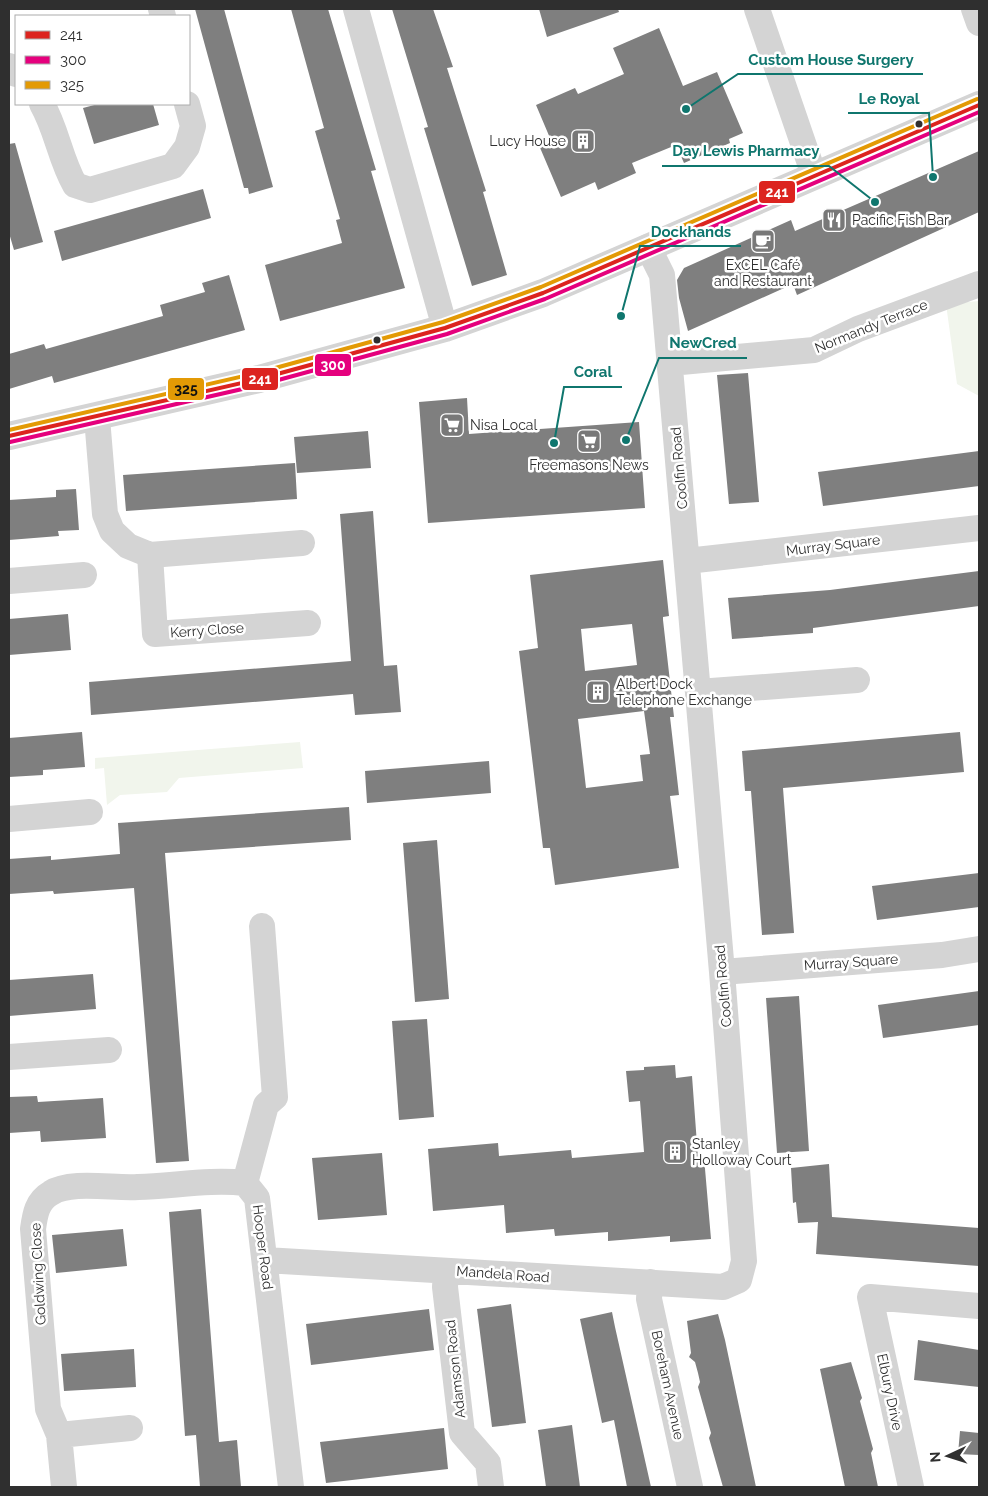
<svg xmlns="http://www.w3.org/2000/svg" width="988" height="1496" font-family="Raleway,sans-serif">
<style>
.green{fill:#f1f5ec}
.building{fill:#7f7f7f;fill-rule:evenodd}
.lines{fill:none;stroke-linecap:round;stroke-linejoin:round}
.minor{stroke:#d4d4d4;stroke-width:26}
.tertiary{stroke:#d4d4d4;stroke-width:28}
.bus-1-casing{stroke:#fff;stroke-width:8}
.bus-2-casing{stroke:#fff;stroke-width:8}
.bus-3-casing{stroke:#fff;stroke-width:8}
.bus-1{stroke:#dc241f;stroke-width:4}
.bus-2{stroke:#e5007d;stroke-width:4}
.bus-3{stroke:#e39a05;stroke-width:4}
.bus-dot{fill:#2f2f2f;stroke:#fff;stroke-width:2}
.labels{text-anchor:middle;stroke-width:5;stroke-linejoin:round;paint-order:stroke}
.poi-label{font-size:14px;fill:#2f2f2f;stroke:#fff;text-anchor:start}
.street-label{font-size:14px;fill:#2f2f2f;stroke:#fff}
.leader{fill:none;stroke:#0f766e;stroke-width:2}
.callout-dot{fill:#0f766e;stroke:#fff;stroke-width:2}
.callout-label{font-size:15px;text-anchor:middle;font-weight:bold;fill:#0f766e;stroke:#fff;stroke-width:5;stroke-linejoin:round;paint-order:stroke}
.line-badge{stroke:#fff;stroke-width:2}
.badge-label{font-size:14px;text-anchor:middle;font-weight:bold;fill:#fff}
.pale-badge-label{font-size:14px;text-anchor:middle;font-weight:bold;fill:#111}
</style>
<rect width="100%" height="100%" fill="#fff"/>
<!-- green -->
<path class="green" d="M979 301V396L957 384 946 304Z
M300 742 303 768 179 778 167 792 120 795 107 805 104 768 95 769V758Z"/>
<!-- building -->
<path class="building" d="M195 9H224L273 187 249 194 248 188H244Z
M291 9H328L376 170 371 171 405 288 280 321 265 265 342 243 336 220 340 219 315 131 324 128Z
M392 9H433L453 67 447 68 486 191 483 192 507 275 472 286 424 128 428 127Z
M539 9H618L619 12 547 37Z
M659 28 683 86 717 72 743 133 729 139 730 143 684 163 676 145 632 163 636 173 598 190 595 182 561 197 538 143 550 138 536 105 575 88 578 94 624 74 613 48Z
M98 104H153L159 125 94 144 83 108Z
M15 143 43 242 14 250 9 233V144Z
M979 151V212L797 295 793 284 688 331 679 298 677 280 684 268 791 220 795 231Z
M203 189 211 218 62 261 54 231Z
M229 275 245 330 54 383 52 376 9 389V354L44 344 46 349 163 316 160 305 205 292 202 283Z
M748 373 759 502 729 504 717 375Z
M467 398 469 434 639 422 645 508 428 523 419 402Z
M368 431 371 468 297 473 294 437Z
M979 451V486L823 506 818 472Z
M295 463 297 499 126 511 123 475Z
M76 489 79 530 58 531 59 536 9 540V500L56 497V490Z
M373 511 384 666 397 665 401 712 355 715 353 694 91 715 89 682 351 661 340 514Z
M663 560 669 616 663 617V620L674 717H670L679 795 670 796 679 868 555 885 550 848H543L519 651 538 648 530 575ZM632 624 637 665 585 671 581 629ZM644 711 650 754 640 755 643 781 586 788 578 719Z
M979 571V606L813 628V633L732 639 728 598 830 590Z
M68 614 71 650 9 655V619Z
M82 732 85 767 43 770V775L9 777V738Z
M960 732 964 772 783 788 794 933 762 935 751 791H745L742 751Z
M489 761 491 793 367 803 365 771Z
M349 807 351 840 165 853 189 1161 156 1163 134 888 54 894 53 891 9 894V859L51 856V860L120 854 118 823Z
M437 840 449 999 415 1002 403 843Z
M979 873V907L877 920 872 886Z
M93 974 96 1009 9 1016V980Z
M979 991V1025L883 1038 878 1005Z
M799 996 809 1151 777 1153 766 998Z
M427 1019 434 1117 399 1120 392 1021Z
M675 1065 676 1078 692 1076 698 1158 704 1157 711 1239 670 1242V1236L608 1241V1232L555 1236 554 1229 506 1233 504 1205 433 1211 428 1149 498 1143 499 1156 571 1150 572 1158 644 1152 640 1101 629 1102 626 1071 644 1070V1067Z
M37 1096 38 1102 103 1098 106 1138 41 1142 40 1131 9 1133V1097Z
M382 1153 387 1215 318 1220 312 1158Z
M829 1164 832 1217 979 1228V1266L816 1254 818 1222 798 1223 796 1202 793 1203 791 1168Z
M201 1209 219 1442 237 1440 241 1487H200L196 1435 185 1436 169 1212Z
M123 1229 127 1266 56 1273 52 1235Z
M511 1304 526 1423 492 1427 477 1309Z
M429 1309 434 1350 311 1365 306 1324Z
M612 1312 615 1327 651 1487H627L614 1420 602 1423 580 1319Z
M718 1314 725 1340 756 1487H723L709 1438 711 1433 698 1387 700 1382 698 1373 695 1362 689 1357 691 1353 687 1321Z
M918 1340 979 1350V1387L914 1380Z
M134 1349 136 1387 64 1391 61 1354Z
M851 1362 862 1398 860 1401 873 1449 871 1453 878 1487H845L820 1369Z
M572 1425 580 1487H546L538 1430Z
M444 1428 448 1469 326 1483 320 1442Z
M960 1431 979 1433V1455L958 1454Z"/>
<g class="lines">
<!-- minor -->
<path class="minor" d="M161 9 163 16
M356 9 445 328
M757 9 814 175
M974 9 979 23
M9 66 16 74
M42 104C57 130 60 159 75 185L90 190 173 166 187 147 193 126 187 104
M670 363 814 350 858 329 979 284
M97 418 105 514 112 531 128 546 150 555 302 543
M150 555 155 634 308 623
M687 561 979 528
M9 581 84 575
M698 692 857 680
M9 819 90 812
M262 926 275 1097 266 1105 245 1183 257 1198 291 1487
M722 972 942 955 979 949
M9 1057 109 1050
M265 1260 723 1287 739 1280 744 1261 722 972 662 275 648 247
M446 1271 445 1287 462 1433 488 1463 491 1487
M650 1282 649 1299 690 1487
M59 1435 130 1428
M64 1487 59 1435 48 1409 33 1229C35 1214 37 1201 51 1193 71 1180 115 1189 138 1187 174 1186 210 1179 245 1183
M911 1487 870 1297 979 1306"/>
<!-- tertiary -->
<path class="tertiary" d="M9 436 259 379 445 328 543 293 979 105"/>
<!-- bus-1 casing -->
<g class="bus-1-casing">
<path id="bus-1" d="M9 436 259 379 445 328 543 293 979 105"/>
</g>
<!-- bus-2 casing -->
<g class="bus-2-casing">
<path id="bus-2" d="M10 442 260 385 447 334 545 299 979 112"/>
</g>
<!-- bus-3 casing -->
<g class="bus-3-casing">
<path id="bus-3" d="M9 430 257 373 443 322 541 287 977 99"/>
</g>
<!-- bus-1 -->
<use href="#bus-1" class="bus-1"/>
<!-- bus-2 -->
<use href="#bus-2" class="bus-2"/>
<!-- bus-3 -->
<use href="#bus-3" class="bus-3"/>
</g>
<!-- icons -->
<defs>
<g id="building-square" transform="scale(1.25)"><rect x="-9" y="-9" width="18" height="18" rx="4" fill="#787878" stroke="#fff"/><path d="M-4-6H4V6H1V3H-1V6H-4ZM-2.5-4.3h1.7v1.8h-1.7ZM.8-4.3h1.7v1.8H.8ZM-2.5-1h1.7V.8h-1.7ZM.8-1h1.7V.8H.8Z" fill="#fff"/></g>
<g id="restaurant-square" transform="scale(1.25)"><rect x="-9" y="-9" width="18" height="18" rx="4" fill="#787878" stroke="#fff"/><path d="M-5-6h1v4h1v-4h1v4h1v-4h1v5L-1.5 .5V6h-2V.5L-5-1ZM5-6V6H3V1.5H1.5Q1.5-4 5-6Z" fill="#fff"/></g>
<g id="cafe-square" transform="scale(1.25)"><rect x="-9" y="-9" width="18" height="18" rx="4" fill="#787878" stroke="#fff"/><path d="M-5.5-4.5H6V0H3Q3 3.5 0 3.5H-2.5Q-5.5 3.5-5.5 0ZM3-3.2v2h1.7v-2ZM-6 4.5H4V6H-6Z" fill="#fff"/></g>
<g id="supermarket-square" transform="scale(1.25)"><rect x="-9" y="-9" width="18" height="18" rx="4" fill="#787878" stroke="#fff"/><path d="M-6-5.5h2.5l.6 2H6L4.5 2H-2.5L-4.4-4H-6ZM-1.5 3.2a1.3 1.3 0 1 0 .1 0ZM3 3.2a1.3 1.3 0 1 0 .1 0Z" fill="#fff"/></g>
</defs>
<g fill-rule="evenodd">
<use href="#building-square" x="583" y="141"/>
<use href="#restaurant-square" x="834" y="220"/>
<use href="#cafe-square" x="763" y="241"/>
<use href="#supermarket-square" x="452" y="425"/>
<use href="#supermarket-square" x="589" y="441"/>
<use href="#building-square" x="598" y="692"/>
<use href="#building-square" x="675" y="1152"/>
</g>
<!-- markers -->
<g class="bus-dot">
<circle cx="919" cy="124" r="4.5"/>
<circle cx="377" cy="340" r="4.5"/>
</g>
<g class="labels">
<!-- poi labels -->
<g class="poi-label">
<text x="566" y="146" text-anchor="end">Lucy House</text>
<text x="852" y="225">Pacific Fish Bar</text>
<text x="763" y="270" text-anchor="middle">ExCEL Café<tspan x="763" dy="16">and Restaurant</tspan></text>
<text x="470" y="430">Nisa Local</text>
<text x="589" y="470" text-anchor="middle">Freemasons News</text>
<text x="616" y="689">Albert Dock<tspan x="616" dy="16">Telephone Exchange</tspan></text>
<text x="692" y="1149">Stanley<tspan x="692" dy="16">Holloway Court</tspan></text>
</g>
<!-- street labels -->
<g class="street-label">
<text transform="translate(871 326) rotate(-22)" y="5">Normandy Terrace</text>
<text transform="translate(679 468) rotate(-95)" y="5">Coolfin Road</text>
<text transform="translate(833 545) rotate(-7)" y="5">Murray Square</text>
<text transform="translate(207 630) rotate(-4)" y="5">Kerry Close</text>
<text transform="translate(851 962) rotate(-4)" y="5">Murray Square</text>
<text transform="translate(723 986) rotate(-95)" y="5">Coolfin Road</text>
<text transform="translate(263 1247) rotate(83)" y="5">Hooper Road</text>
<text transform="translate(38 1274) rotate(-93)" y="5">Goldwing Close</text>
<text transform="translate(503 1274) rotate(4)" y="5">Mandela Road</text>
<text transform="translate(455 1369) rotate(-96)" y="5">Adamson Road</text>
<text transform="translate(668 1385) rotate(78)" y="5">Boreham Avenue</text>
<text transform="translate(890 1392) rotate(78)" y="5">Elbury Drive</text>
</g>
</g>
<!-- callouts -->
<path class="leader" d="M686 109L738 74H923M933 177L929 113H848M875 202L829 166H662M621 316L640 246H741M626 440L659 358H747M554 443L564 387H622"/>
<g class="callout-dot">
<circle cx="686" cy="109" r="5"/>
<circle cx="933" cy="177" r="5"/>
<circle cx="875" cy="202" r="5"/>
<circle cx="621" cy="316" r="5"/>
<circle cx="626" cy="440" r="5"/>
<circle cx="554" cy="443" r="5"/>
</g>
<g class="callout-label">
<text x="831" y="65">Custom House Surgery</text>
<text x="889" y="104">Le Royal</text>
<text x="746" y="156">Day Lewis Pharmacy</text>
<text x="691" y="237">Dockhands</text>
<text x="703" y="348">NewCred</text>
<text x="593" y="377">Coral</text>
</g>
<g class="line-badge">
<rect x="758" y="180" width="38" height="24" rx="5" fill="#dc241f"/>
<rect x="314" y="353" width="38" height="24" rx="5" fill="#e5007d"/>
<rect x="241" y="367" width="38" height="24" rx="5" fill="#dc241f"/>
<rect x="167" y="377" width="38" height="24" rx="5" fill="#e39a05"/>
</g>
<g class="badge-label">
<text x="777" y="197">241</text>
<text x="333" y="370">300</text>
<text x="260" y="384">241</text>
</g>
<g class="pale-badge-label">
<text x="186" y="394">325</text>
</g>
<!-- border -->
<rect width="988" height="1496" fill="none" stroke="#2f2f2f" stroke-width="20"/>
<!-- legend -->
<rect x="15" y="15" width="175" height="90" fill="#ffffff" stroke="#acacac"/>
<rect x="25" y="31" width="25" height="8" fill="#dc241f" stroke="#acacac"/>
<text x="60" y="40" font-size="15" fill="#2f2f2f">241</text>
<rect x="25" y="56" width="25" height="8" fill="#e5007d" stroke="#acacac"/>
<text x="60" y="65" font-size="15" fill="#2f2f2f">300</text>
<rect x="25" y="81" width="25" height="8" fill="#e39a05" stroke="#acacac"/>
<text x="60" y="90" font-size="15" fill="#2f2f2f">325</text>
<!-- north arrow -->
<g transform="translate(948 1456) rotate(266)" stroke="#ffffff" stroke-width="4" paint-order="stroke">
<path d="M0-4L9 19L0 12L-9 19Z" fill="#2f2f2f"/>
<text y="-8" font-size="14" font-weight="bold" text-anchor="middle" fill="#2f2f2f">N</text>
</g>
</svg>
